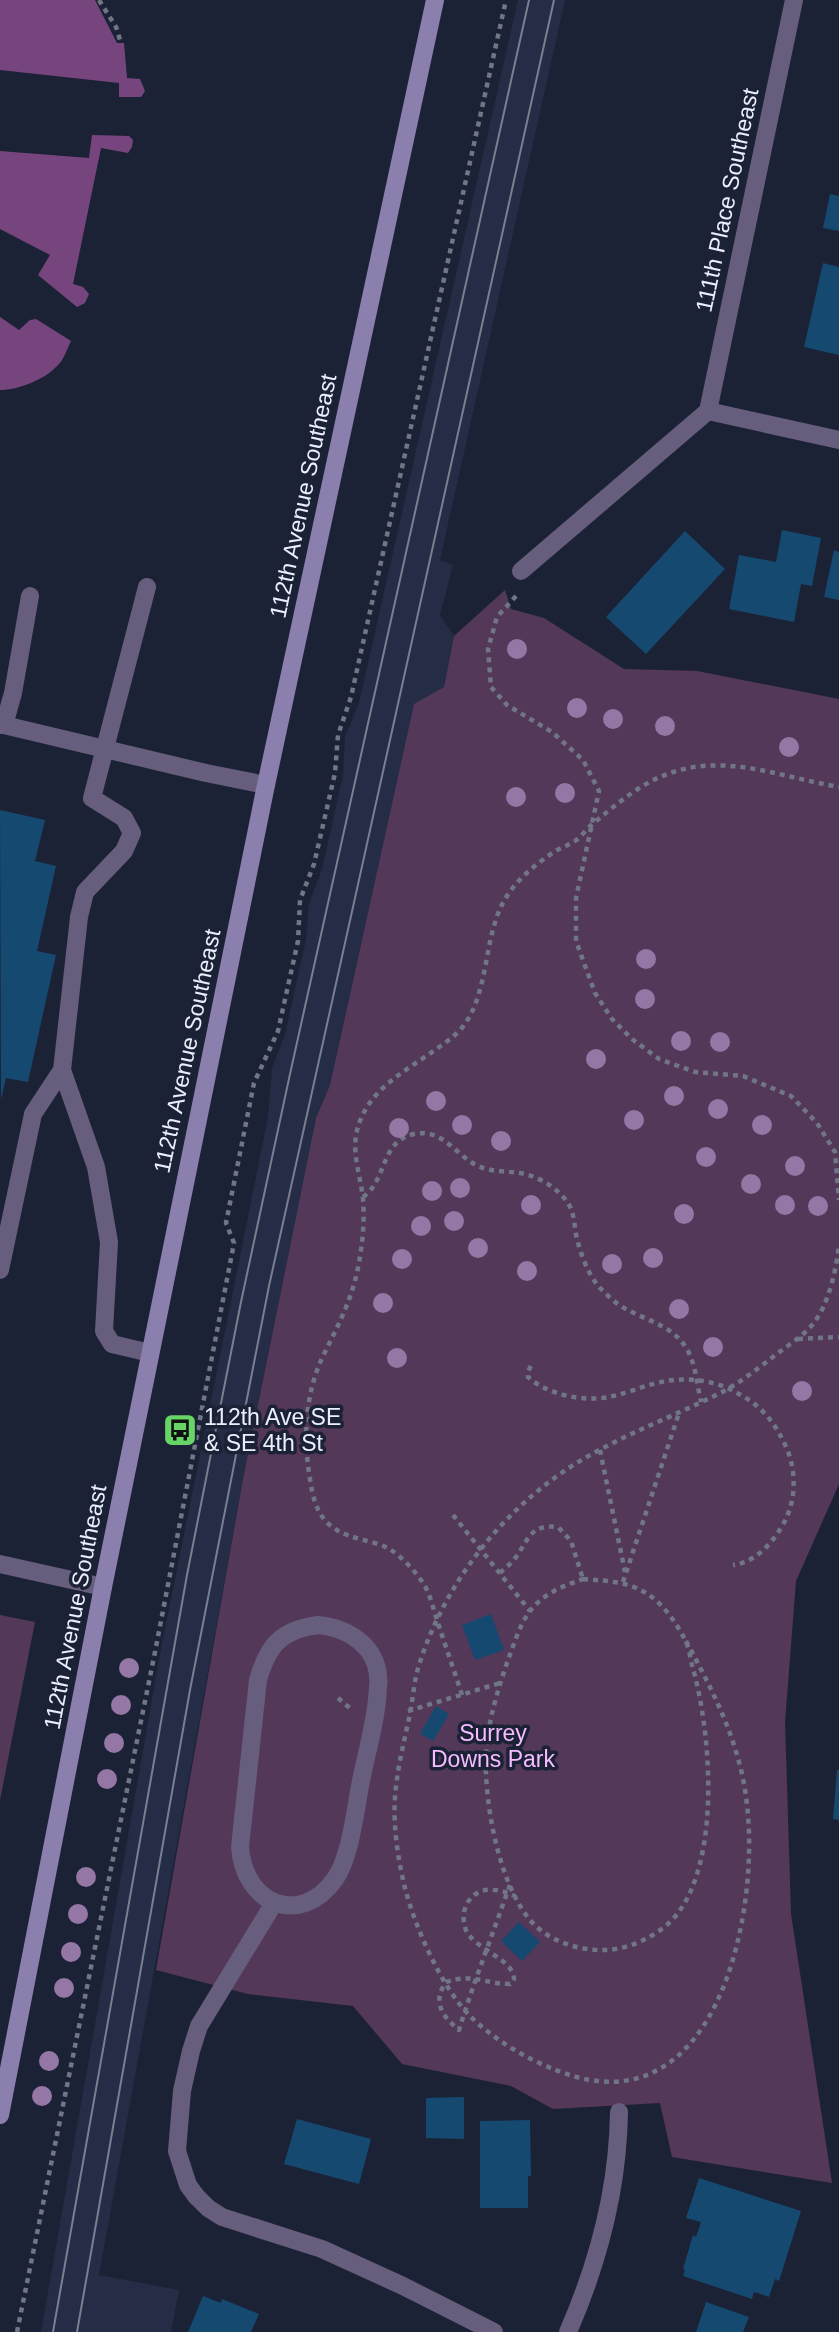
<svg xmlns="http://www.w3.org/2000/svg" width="839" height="2332" font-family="Arial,sans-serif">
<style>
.built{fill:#252c46}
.green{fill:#543859}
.forest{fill:#76457e}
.building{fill:#15496f}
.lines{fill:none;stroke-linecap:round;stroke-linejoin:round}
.path{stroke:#717687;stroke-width:4.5;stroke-dasharray:5 5;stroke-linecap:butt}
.service{stroke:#665e7c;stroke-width:18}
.minor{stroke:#665e7c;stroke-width:18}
.tertiary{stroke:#665e7c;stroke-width:18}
.secondary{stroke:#8b7fae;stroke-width:18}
.tram{stroke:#7a7f90;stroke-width:2}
.tree{fill:#9477a5}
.labels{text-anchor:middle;stroke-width:7;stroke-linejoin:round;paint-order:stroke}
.street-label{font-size:23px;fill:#ebeffd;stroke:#1c2236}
.poi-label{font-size:23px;fill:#ebeffd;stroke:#1c2236;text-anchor:start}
.park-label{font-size:23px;fill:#f6bcff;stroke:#1c2236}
</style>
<rect width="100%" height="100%" fill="#1c2236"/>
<!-- built -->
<path class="built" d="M518 0H565L440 560 453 565 440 615 454 636 444 687 414 705 330 1085 316 1118 243 1479 99 2275 179 2290 171 2332H41L160 1654 268 1117 272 1068 285 1035 306 939 309 903 322 869 343 775 345 737 359 703Z"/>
<!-- green -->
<path class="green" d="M505 590 511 609 544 618 624 669 697 671 839 699V1484L796 1581 785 1722 791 1914 832 2183 672 2157 660 2103 553 2109 511 2086 402 2064 353 2006 248 1994 156 1970 243 1479 316 1118 330 1085 414 704 444 687 454 636Z
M0 1615 35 1622 0 1800Z"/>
<!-- forest -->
<path class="forest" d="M0 0H95L117 43H124L127 78 140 79 145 91 141 97H119V83L0 70Z
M92 135 129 136 133 140 132 147 128 153 101 148 73 284 83 287 89 294 85 303 77 307 38 275 50 255 0 229V151L89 158Z
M0 317 19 330 30 320 36 319 71 341C67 349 64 360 57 366 44 380 18 390 0 390Z"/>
<!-- building -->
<path class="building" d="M830 194 839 196V231L823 228Z
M823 263 839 267V355L804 347Z
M782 530 821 538 812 586 801 584 794 622 729 609 739 555 776 562Z
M685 531 725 569 646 654 606 617Z
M834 550 839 552V600L824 597Z
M0 810 45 820 35 861 56 866 37 951 56 955 28 1082 6 1078 1 1100Z
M491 1614 504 1650 475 1660 462 1625Z
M436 1706 449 1714 433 1741 420 1734Z
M837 1770H839V1820L833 1819Z
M519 1922 540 1942 522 1961 501 1941Z
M464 2097V2139L426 2138V2098Z
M297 2119 371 2139 359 2184 284 2164Z
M530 2120 531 2176H528V2208H480V2121Z
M699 2178 801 2211 779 2281 775 2279 769 2297 754 2292 752 2299 683 2276 685 2270 683 2269 693 2235 696 2237 701 2222 686 2218Z
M203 2296 221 2303 222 2299 259 2314 251 2332H188Z
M706 2302 749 2317 743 2332H696Z"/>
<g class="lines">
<!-- path -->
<path class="path" d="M99 0 116 27 121 43
M516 596 497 617 488 649 491 687 507 705 552 732 583 760 599 791 576 898V941L595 993 612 1019 632 1039 659 1059 695 1072 743 1076 791 1096 817 1123 835 1152 839 1200
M363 1197C387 1181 380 1141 414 1134 443 1128 455 1155 478 1166 491 1172 506 1171 520 1173 538 1176 558 1188 568 1203 575 1214 574 1226 577 1239 581 1255 588 1274 599 1287 607 1295 617 1305 628 1310 650 1322 674 1326 688 1351 696 1367 697 1384 701 1402
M798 1339 839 1337
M531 1366 528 1371V1377C548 1395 584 1402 609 1397 629 1393 647 1384 666 1381 691 1377 717 1381 739 1394 763 1407 776 1424 787 1449 797 1473 796 1504 782 1526 771 1545 755 1562 733 1565
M600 1450 625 1572
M453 1515 530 1611
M500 1573C505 1568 512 1563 516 1557 529 1539 530 1524 558 1527L571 1541 583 1579
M583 1579C607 1581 629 1581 649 1595 664 1605 677 1624 685 1640 689 1647 690 1657 692 1665 711 1730 721 1856 678 1913 662 1934 632 1949 605 1950 576 1951 543 1939 526 1915 497 1875 484 1800 486 1752 488 1721 498 1689 508 1660 514 1644 520 1624 530 1611 544 1593 563 1586 583 1579Z
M623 1582 679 1413
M686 1641C714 1693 741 1745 747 1805 760 1915 716 2130 561 2072 528 2060 494 2040 469 2015 441 1986 415 1927 405 1888 398 1860 393 1827 395 1797 397 1769 404 1742 410 1714 413 1698 414 1681 419 1665 445 1583 502 1510 575 1464 623 1434 676 1416 726 1390 743 1380 759 1368 774 1356 787 1346 802 1337 813 1324 829 1304 836 1270 839 1245
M462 1695C454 1670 445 1645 437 1620 433 1608 430 1593 423 1583 415 1571 403 1558 391 1550 382 1544 370 1542 360 1539 325 1530 315 1514 310 1479 303 1438 305 1394 323 1356 336 1330 349 1305 356 1277 362 1251 365 1225 363 1199 360 1171 349 1149 360 1121 373 1087 407 1070 435 1050 446 1042 457 1035 465 1024 490 987 483 937 505 899 517 879 537 863 557 850 563 847 569 845 575 841 582 836 587 828 594 823 609 810 625 797 641 787 709 745 769 775 839 787
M338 1698 352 1710
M408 1711 500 1683
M510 1885 507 1893C491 1939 473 1984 459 2030 442 2016 432 2002 446 1982 473 1973 485 1984 510 1984L514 1979C514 1959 475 1950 466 1930 458 1910 471 1887 494 1890 501 1890 508 1893 515 1896
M17 2332 155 1652 234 1243 226 1223 254 1083 278 1031 298 941 300 900 314 864 335 773 338 735 351 697 506 0"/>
<!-- service -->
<path class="service" d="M147 587 92 798 124 818 132 833 124 851 85 892 79 917 62 1070 96 1167 109 1242 104 1331 112 1344 150 1353
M0 725H4L13 693 30 596
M4 725 206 773 266 785
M0 1270 33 1114 62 1070
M318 1625C342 1627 368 1640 376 1665 378 1672 379 1680 378 1687 377 1718 367 1750 361 1781 355 1810 351 1856 335 1879 300 1928 244 1904 240 1847L258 1680C268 1645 281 1630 318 1625Z
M196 2196 188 2185 177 2151 182 2091 191 2051 199 2026 274 1903"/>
<!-- minor -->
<path class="minor" d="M708 411 794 0
M708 411 839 440
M521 571 708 411
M196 2196 208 2208 222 2217 322 2249 403 2286 494 2332
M568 2332C599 2261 618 2189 619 2112"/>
<!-- tertiary -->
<path class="tertiary" d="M0 1564 103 1587"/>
<!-- secondary -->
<path class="secondary" d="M0 2115 103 1587 266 785 435 0"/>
<!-- tram -->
<path class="tram" d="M53 2332 187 1575 241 1302 290 1074 529 0
M77 2332 190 1690 269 1286 554 0"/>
</g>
<!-- trees -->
<g class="tree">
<circle cx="517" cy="649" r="10"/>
<circle cx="577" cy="708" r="10"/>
<circle cx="613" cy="719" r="10"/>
<circle cx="665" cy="726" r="10"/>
<circle cx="789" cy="747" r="10"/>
<circle cx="565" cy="793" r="10"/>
<circle cx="516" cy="797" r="10"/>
<circle cx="646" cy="959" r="10"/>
<circle cx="645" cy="999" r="10"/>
<circle cx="681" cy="1041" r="10"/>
<circle cx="720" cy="1042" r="10"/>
<circle cx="596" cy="1059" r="10"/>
<circle cx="674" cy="1096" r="10"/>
<circle cx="436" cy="1101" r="10"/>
<circle cx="718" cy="1109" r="10"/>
<circle cx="634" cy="1120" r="10"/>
<circle cx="462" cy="1125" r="10"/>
<circle cx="762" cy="1125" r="10"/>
<circle cx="399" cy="1128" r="10"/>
<circle cx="501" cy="1141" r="10"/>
<circle cx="706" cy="1157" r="10"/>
<circle cx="795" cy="1166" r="10"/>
<circle cx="751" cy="1184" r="10"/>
<circle cx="460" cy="1188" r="10"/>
<circle cx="432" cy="1191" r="10"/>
<circle cx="531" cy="1205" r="10"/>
<circle cx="785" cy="1205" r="10"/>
<circle cx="818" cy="1206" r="10"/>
<circle cx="684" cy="1214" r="10"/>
<circle cx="454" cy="1221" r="10"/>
<circle cx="421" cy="1226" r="10"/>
<circle cx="478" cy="1248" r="10"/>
<circle cx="653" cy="1258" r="10"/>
<circle cx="402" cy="1259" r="10"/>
<circle cx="612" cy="1264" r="10"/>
<circle cx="527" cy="1271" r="10"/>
<circle cx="383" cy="1303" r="10"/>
<circle cx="679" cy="1309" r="10"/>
<circle cx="713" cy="1347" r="10"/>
<circle cx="397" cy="1358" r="10"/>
<circle cx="802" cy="1391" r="10"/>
<circle cx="129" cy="1668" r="10"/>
<circle cx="121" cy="1705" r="10"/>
<circle cx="114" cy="1743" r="10"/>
<circle cx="107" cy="1779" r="10"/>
<circle cx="86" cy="1877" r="10"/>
<circle cx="78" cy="1914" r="10"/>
<circle cx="71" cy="1952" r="10"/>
<circle cx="64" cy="1988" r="10"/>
<circle cx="49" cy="2061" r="10"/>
<circle cx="42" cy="2096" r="10"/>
</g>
<!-- icons -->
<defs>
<g id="bus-square" transform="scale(1.75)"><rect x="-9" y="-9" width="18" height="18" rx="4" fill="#66d467" stroke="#1c2236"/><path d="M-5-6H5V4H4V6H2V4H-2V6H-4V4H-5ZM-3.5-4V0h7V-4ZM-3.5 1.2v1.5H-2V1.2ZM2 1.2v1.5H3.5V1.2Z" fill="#111"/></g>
</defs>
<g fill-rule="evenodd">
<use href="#bus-square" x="180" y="1430"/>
</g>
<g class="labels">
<!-- street labels -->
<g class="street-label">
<text transform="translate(727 200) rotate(-78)" y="8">111th Place Southeast</text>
<text transform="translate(303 496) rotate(-78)" y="8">112th Avenue Southeast</text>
<text transform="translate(187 1051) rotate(-78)" y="8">112th Avenue Southeast</text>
<text transform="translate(75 1607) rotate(-79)" y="8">112th Avenue Southeast</text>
</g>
<!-- poi labels -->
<g class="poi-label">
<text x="204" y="1425">112th Ave SE<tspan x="204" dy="26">&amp; SE 4th St</tspan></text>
</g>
<!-- park labels -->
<g class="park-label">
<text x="493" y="1741">Surrey<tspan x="493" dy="26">Downs Park</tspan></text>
</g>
</g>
</svg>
